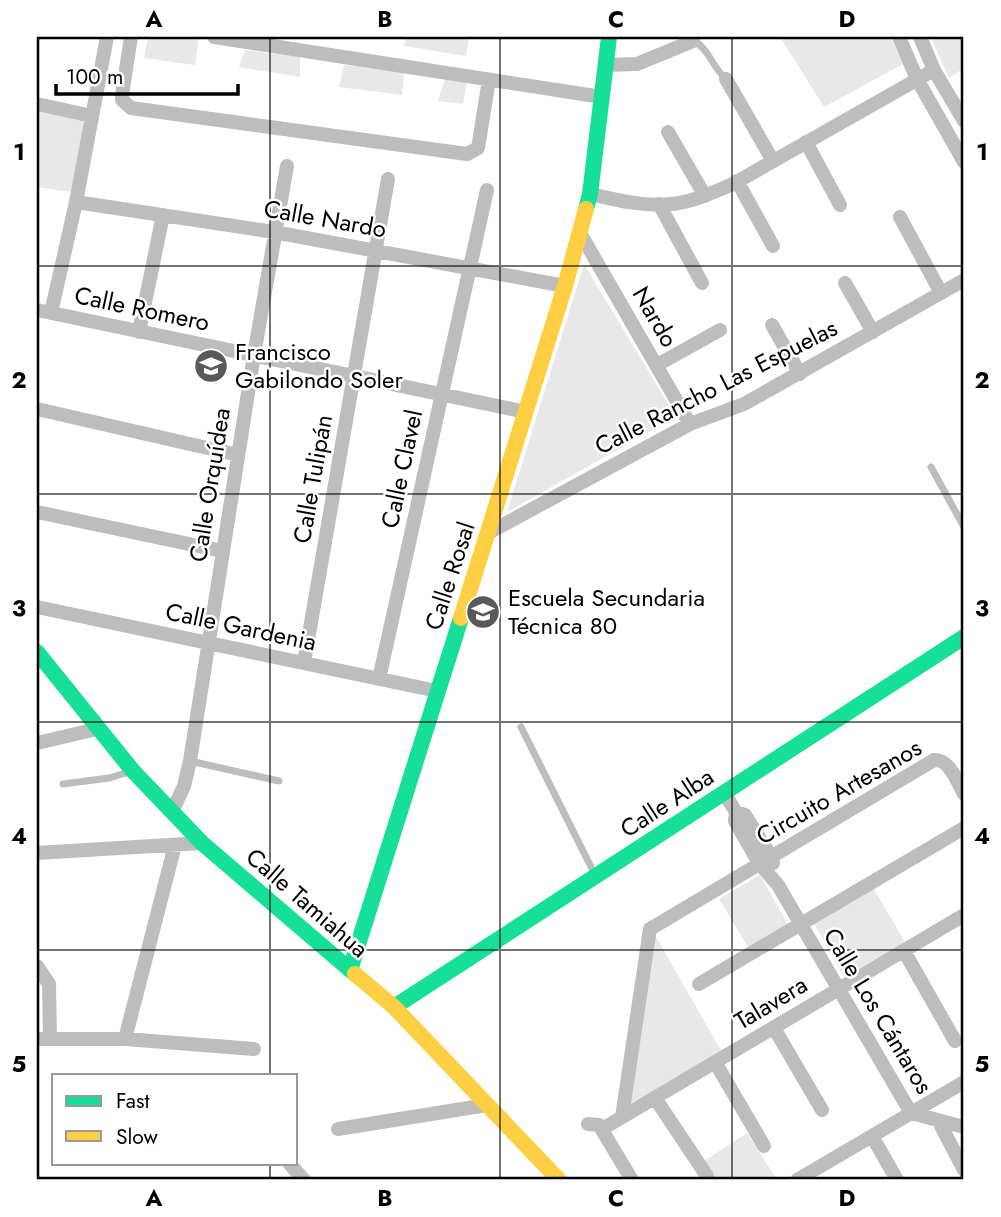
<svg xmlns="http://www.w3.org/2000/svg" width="1001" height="1217" font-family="Jost,sans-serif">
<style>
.green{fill:#e8e8e8}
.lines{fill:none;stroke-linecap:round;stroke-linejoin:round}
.lane{stroke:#bdbdbd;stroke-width:7}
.street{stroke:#bdbdbd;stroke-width:14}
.fast{stroke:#16e098;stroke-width:16}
.slow{stroke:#ffcf43;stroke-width:16}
.grid{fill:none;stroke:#000;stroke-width:2;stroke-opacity:0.55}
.labels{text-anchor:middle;stroke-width:5;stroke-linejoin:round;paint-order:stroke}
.street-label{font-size:24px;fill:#000;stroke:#fff}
.poi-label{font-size:24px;fill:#000;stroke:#fff;text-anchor:start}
.neatline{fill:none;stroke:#000;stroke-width:2.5}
.grid-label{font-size:23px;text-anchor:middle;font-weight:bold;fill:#000}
</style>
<rect width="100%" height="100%" fill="#fff"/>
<!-- green -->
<path class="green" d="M148 37H199L195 65 144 58Z
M406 37H469L466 56 404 46Z
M780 37H890L903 64 824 107Z
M931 37H964V68L949 78Z
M245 50 300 57V77L239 67Z
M344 65 404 72 402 95 339 87Z
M445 79 467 82 463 104 438 101Z
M37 104 92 116 71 192 37 187Z
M584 264 676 417 507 512Z
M760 875 788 925 748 947 719 899Z
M872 886 905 942 844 977 812 920Z
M656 937 722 1052 631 1103Z
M747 1133 777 1180H714L704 1161Z"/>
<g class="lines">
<!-- lane -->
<path class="lane" d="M694 41C708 48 713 68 726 79
M931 467 964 527
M521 727 595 875
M190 761 279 781
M63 784 109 778 129 772"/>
<!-- street -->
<path class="street" d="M131 37 122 95V100L131 108 467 154 478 148 489 80
M214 37 602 97
M899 37 917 79 964 162
M920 37 934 70 964 121
M605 65 637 64 693 41
M726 79 773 161
M37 104 92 116
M668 132 705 196
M806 142 840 205
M737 181 773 246
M590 194C616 200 644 207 671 204 693 202 714 192 733 184L934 70
M76 202 274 232 565 286
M659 204 702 283
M900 217 941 293
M580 233 690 424
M845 283 873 332
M37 310 526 412
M51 313 76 202 107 37
M772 325 800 374
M139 332 163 215
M657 365 720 330
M37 409 238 455
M37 512 222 551
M488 533 690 424 744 404 964 280
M37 607 437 691
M304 663 388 179
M379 679 487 190
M37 743 97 729
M724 793 736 812 735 821 759 863 778 885 911 1113 964 1127
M173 810 184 786 190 761 254 355 287 166
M736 812 745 815 771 856 773 863
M37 853 202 843
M904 951 955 1041
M37 966 49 984 50 1038
M699 984 964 828
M774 1028 822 1110
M37 1039H125L254 1049
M125 1039 175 845
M715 1062 764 1146
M655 1098 707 1176
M622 1117 650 929 934 760C950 759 957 782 964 794
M938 1120 964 1170
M588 1124 599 1125 632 1180
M338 1129 487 1105
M602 1129 964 915
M872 1136 897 1180
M289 1163 304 1180
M797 1180 964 1082"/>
<!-- fast -->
<path class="fast" d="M586 209 590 194 609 37
M37 652 133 771 202 843 355 974
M350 970 461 618
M394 1007 964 637"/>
<!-- slow -->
<path class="slow" d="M461 618 565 286 586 209
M355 974 394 1007 559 1180"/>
</g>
<!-- grid -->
<path class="grid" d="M270 37V1075M500 37V1180M732 37V1180M37 266H964M37 494H964M37 722H964M37 950H964M270 1163V1180"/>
<!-- icons -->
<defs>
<g id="school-disc" transform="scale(1.75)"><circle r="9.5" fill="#595959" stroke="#fff"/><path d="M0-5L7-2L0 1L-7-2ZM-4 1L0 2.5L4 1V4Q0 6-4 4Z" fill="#fff"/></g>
</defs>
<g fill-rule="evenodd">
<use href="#school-disc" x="211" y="366"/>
<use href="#school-disc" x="483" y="612"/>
</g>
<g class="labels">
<!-- street labels -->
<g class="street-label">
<text transform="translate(325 219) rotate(10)" y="8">Calle Nardo</text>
<text transform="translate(142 309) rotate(12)" y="8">Calle Romero</text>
<text transform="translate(655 317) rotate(60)" y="8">Nardo</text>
<text transform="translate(716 387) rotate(-27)" y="8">Calle Rancho Las Espuelas</text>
<text transform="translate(402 469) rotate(-78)" y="8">Calle Clavel</text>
<text transform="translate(313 479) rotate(-80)" y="8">Calle Tulipán</text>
<text transform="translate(210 485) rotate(-81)" y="8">Calle Orquídea</text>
<text transform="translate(450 576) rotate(-72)" y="8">Calle Rosal</text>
<text transform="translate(241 627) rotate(12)" y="8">Calle Gardenia</text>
<text transform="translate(839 792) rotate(-30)" y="8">Circuito Artesanos</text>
<text transform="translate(667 803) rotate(-33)" y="8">Calle Alba</text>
<text transform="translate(307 903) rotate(41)" y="8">Calle Tamiahua</text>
<text transform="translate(771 1003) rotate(-31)" y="8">Talavera</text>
<text transform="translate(878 1011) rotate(59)" y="8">Calle Los Cántaros</text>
</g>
<!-- poi labels -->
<g class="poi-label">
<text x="235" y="360">Francisco<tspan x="235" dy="28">Gabilondo Soler</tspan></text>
<text x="508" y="606">Escuela Secundaria<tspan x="508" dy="28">Técnica 80</tspan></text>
</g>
</g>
<!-- border -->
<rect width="1001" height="1217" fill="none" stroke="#ffffff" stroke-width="77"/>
<!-- legend -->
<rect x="52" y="1074" width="245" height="91" fill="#ffffff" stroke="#999999" stroke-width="2"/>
<rect x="66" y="1096" width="35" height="10" fill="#16e098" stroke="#999999" stroke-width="2"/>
<text x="116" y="1108" font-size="21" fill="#000000">Fast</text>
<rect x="66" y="1131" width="35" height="10" fill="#ffcf43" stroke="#999999" stroke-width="2"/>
<text x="116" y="1144" font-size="21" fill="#000000">Slow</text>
<!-- scale -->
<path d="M56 84v10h182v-10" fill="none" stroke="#000000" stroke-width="3.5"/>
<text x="66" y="84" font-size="21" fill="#000000" stroke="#ffffff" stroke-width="5" paint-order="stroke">100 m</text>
<rect x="38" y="38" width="924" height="1140" class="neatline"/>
<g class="grid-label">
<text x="154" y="27">A</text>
<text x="385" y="27">B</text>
<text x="616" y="27">C</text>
<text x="847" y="27">D</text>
<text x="19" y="160">1</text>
<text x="982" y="160">1</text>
<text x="19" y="388">2</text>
<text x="982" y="388">2</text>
<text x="19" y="616">3</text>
<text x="982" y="616">3</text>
<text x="19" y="844">4</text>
<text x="982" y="844">4</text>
<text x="19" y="1072">5</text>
<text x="982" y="1072">5</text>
<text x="154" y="1206">A</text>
<text x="385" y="1206">B</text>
<text x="616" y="1206">C</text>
<text x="847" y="1206">D</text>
</g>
</svg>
